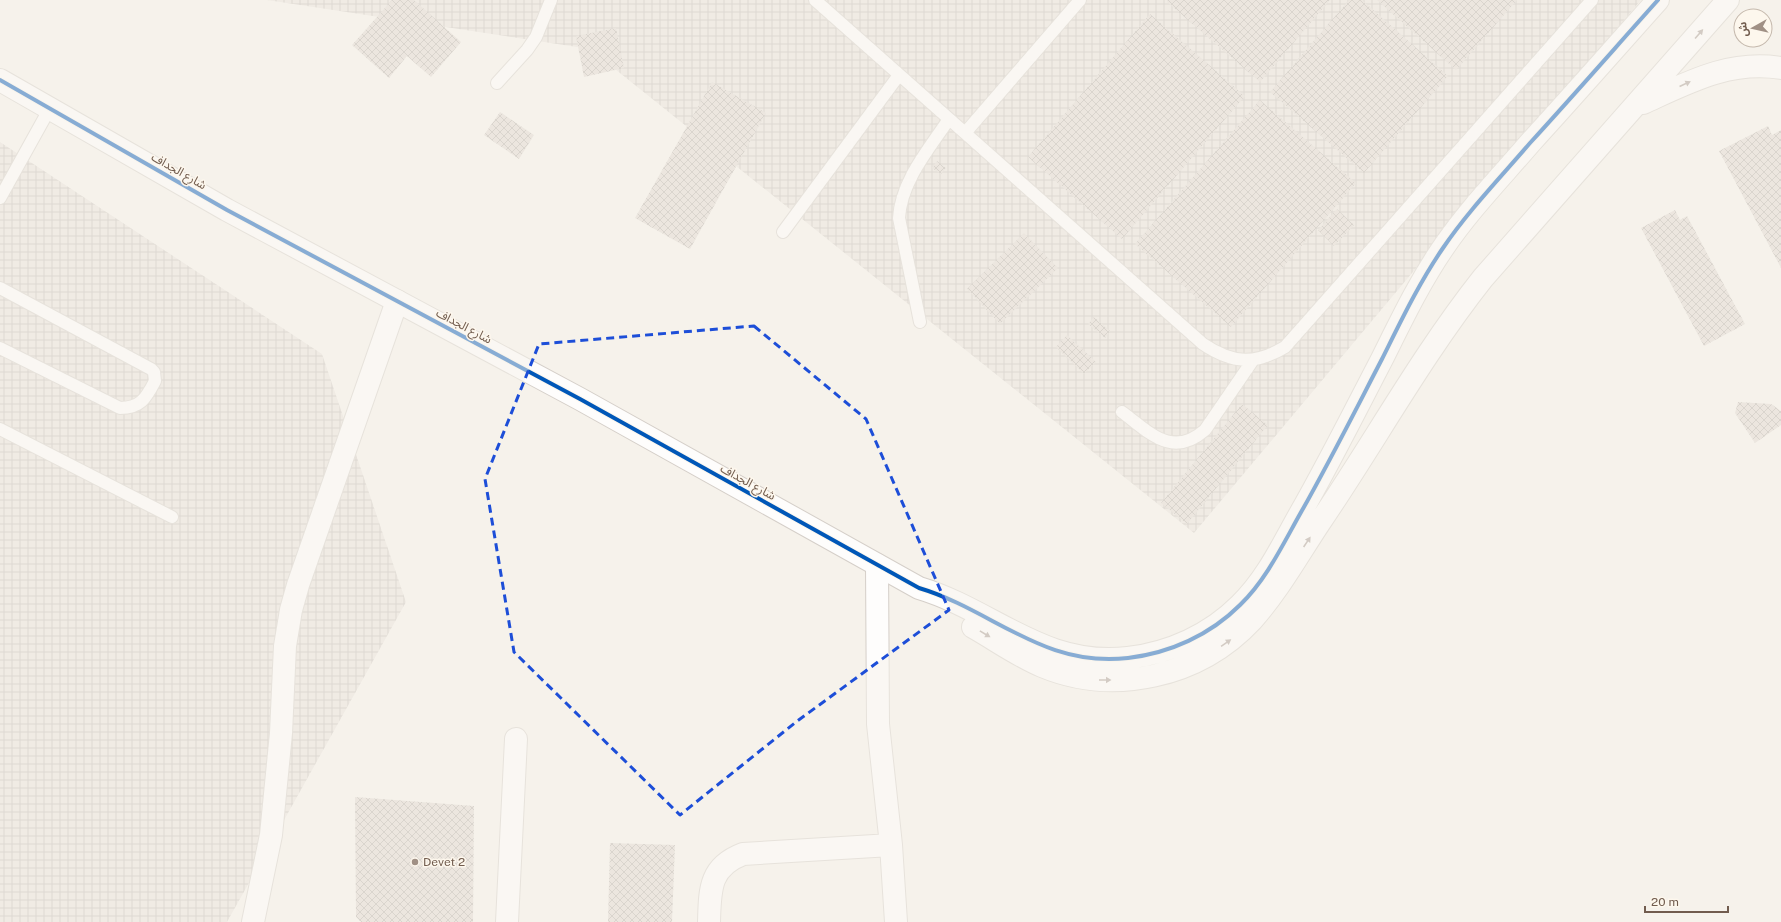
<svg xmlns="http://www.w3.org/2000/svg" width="1781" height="922" font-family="'Public Sans','Noto Sans Arabic',sans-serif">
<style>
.industrial{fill:url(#industrial-grid)}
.building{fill:url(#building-cross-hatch)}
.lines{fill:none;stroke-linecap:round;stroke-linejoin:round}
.service-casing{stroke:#d5cfc9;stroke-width:14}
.minor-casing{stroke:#d5cfc9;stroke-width:24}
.tertiary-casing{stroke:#d5cfc9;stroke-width:24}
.service{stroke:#fefdfc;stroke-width:12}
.minor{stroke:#fefdfc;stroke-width:22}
.tertiary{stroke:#fefdfc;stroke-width:22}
.cycleway-casing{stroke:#fdf7ed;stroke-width:6}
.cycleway{stroke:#0057b8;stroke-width:4}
.oneway{fill:#a99c94}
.marked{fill:none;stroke:#1d4ed8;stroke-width:3;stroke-dasharray:8 5;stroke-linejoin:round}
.poi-dot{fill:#a09085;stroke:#fdf7ed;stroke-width:1.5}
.labels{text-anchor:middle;stroke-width:3;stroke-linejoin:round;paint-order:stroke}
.street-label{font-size:12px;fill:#715c4e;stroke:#fdf7ed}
.poi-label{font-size:12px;fill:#715c4e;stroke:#fdf7ed;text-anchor:start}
</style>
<defs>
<pattern id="industrial-grid" width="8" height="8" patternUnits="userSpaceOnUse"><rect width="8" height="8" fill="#e8e2dc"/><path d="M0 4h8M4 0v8" fill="none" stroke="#c0bab5"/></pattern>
<pattern id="building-cross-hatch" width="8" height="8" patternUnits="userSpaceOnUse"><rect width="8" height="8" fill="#dfd8d1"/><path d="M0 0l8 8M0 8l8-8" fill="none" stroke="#b9b2ac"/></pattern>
</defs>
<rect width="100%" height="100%" fill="#f6f2eb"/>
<!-- industrial -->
<path class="industrial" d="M267 0H1641L1194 533 590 49Z
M0 142 322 354 406 602 227 922H0Z"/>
<!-- building -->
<path class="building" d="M392 0H414L461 42 431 77 407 56 389 78 352 45Z
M1168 0H1330L1260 82 1167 2Z
M1349 0H1362L1448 76 1364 173 1270 92Z
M1377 0H1517L1456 70Z
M1150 14 1245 96 1122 239 1028 157Z
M616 28 624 68 584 77 576 36Z
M712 82 766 113 690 249 635 218Z
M1260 100 1356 183 1231 327 1135 244Z
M500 112 534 135 519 159 484 135Z
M1768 126 1772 135 1781 130V268L1719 151Z
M937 161 946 168 941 174 932 168Z
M1337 209 1354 225 1334 246 1318 230Z
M1675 210 1680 220 1687 216 1745 324 1704 346 1641 228Z
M1024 233 1058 268 1000 324 967 289Z
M1094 317 1110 331 1105 338 1088 324Z
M1067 335 1096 362 1084 374 1056 347Z
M1738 402 1771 404 1781 411V425L1755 443 1735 413Z
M1242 404 1268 425 1187 524 1161 503Z
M355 797 474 806 473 922H361L356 917Z
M610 843 675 845 672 922H608Z"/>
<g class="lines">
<!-- service casing -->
<g class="service-casing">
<path id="service" d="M815 0 1203 344C1233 364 1255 365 1285 347L1592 0
M497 83 527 50 536 37 551 0
M965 133 1080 0
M0 198 50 108
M783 232 899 75
M0 288 151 369 154 372 155 381C146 398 141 408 120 408L0 348
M920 322 899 218C901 181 929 149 949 119
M1122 412C1149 432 1172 459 1205 430L1253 360
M0 429 172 517"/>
</g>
<!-- minor casing -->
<g class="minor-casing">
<path id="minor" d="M877 565 878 724 891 845 896 922
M253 922 271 835 281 733 285 646 291 610 298 585 397 301
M507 922 516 739
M709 922C710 890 709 867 743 854L891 845"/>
</g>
<!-- tertiary casing -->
<g class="tertiary-casing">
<path id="tertiary" d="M0 80 227 210 580 399 919 588C993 610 1043 668 1128 658 1170 653 1210 635 1240 605 1266 580 1282 546 1300 514 1329 463 1355 411 1382 359 1401 321 1419 283 1443 248 1468 211 1500 178 1530 143 1573 96 1615 48 1658 0
M1643 103C1689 82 1729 60 1781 68
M973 627C996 640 1018 656 1042 666 1114 696 1199 677 1252 620 1278 591 1298 555 1320 522 1375 441 1422 355 1483 278L1728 0"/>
</g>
<!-- service -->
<use href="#service" class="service"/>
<!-- minor -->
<use href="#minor" class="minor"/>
<!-- tertiary -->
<use href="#tertiary" class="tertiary"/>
<!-- cycleway casing -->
<g class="cycleway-casing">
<path id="cycleway" d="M0 80 227 210 580 399 919 588C993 610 1043 668 1128 658 1170 653 1210 635 1240 605 1266 580 1282 546 1300 514 1329 463 1355 411 1382 359 1401 321 1419 283 1443 248 1468 211 1500 178 1530 143 1573 96 1615 48 1658 0"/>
</g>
<!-- cycleway -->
<use href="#cycleway" class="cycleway"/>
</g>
<!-- one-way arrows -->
<defs><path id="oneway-solid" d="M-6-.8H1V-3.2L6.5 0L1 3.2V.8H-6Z"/></defs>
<g class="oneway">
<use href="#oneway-solid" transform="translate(1699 34) rotate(-49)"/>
<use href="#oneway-solid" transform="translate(1685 84) rotate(-25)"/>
<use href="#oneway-solid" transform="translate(1307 542) rotate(-56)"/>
<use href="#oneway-solid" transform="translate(985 634) rotate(31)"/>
<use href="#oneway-solid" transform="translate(1226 643) rotate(-35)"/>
<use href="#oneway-solid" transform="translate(1105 680)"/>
</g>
<!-- marked area -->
<path d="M0 0H1781V922H0ZM754 326 866 419 949 610 796 722 680 815 514 652 485 479 539 344Z" fill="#f6f2eb" fill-opacity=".55" fill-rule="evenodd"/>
<path class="marked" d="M754 326 866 419 949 610 796 722 680 815 514 652 485 479 539 344Z"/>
<!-- markers -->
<circle class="poi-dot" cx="415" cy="862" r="4"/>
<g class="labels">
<!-- street labels -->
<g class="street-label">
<text transform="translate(179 171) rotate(30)" y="4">شارع الجداف</text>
<text transform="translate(464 326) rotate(28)" y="4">شارع الجداف</text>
<text transform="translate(748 482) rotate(29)" y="4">شارع الجداف</text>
</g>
<!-- poi labels -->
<g class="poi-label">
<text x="423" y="866">Devet 2</text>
</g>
</g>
<!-- north arrow -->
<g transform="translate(1753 28) rotate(262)"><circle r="19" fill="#fdf7ed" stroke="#c5b9ad"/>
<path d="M0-3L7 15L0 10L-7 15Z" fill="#a09085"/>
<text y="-6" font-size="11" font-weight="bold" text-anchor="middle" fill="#715c4e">ش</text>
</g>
<!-- scale -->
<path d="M1645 906v6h83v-6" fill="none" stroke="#715c4e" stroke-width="2"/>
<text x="1651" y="906" font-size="12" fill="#715c4e" stroke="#fdf7ed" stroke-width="3" paint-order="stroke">20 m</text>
</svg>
